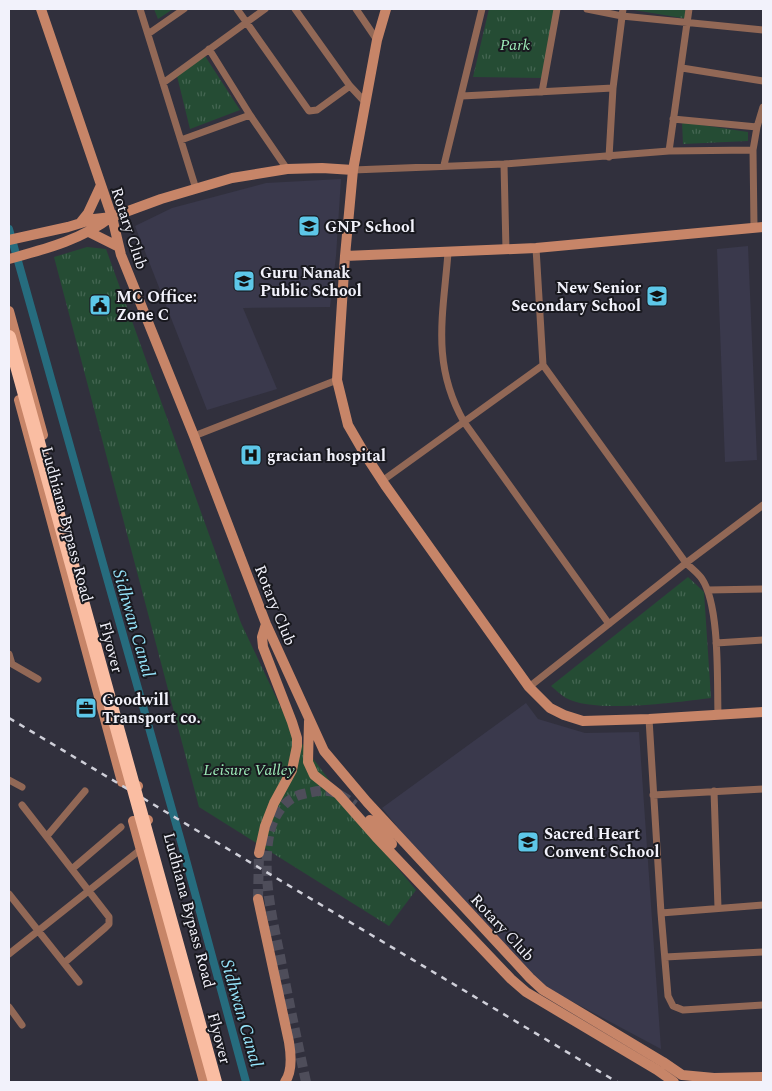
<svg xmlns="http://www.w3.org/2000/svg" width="772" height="1091" font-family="Spectral,serif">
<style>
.built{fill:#3a394c}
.grass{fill:url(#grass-tufts)}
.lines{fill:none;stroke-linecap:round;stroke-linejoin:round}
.canal{stroke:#266c7e;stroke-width:8}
.secondary-tunnel{stroke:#4e4d5a;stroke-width:10;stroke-dasharray:10 5;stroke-linecap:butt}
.street{stroke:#926856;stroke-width:7}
.secondary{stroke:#c78568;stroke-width:10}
.rail{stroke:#cfcfd9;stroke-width:2.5;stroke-dasharray:6 6;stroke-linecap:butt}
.highway-bridge{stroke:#fabda2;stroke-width:14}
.labels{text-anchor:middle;stroke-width:4;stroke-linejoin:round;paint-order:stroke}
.park-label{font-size:16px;font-style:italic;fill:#9be8b6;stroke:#19191f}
.poi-label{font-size:16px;font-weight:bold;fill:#f2f2fb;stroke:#19191f;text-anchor:start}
.street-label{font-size:16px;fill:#f2f2fb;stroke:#19191f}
.water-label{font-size:18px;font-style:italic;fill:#98e7fe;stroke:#19191f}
</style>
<defs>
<pattern id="grass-tufts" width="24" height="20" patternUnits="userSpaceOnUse" patternTransform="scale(1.25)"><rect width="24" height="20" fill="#254c34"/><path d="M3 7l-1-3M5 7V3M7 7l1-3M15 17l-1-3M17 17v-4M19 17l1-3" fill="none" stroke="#456652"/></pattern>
</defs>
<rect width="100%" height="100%" fill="#31303d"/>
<!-- built -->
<path class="built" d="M341 179 336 256 330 307 243 308 277 389 207 410 135 226 172 208 266 183Z
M748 246 757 460 725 462 717 249Z
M526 703 538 719 585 733 639 732 661 1049 545 987 438 877 382 808Z"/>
<!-- grass -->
<path class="grass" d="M154 9H173L158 19Z
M489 9H556L543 78 473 77Z
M628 9H692L688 19Z
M205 56 240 110 190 129 177 76Z
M682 122 748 132V141L683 144Z
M87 247 106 249 241 623 291 729 371 836 416 890 389 926 199 807 54 257Z
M688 577 704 592 711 698C678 702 594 714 566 698 561 695 556 690 551 686Z"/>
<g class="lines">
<!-- canal -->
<path class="canal" d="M9 229 182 845 246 1082"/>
<!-- secondary-tunnel -->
<path class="secondary-tunnel" d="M258 899 259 853
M306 1082C297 1040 288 998 280 956 272 918 262 875 269 836 272 818 284 798 303 794 329 788 333 789 355 805"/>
<!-- street -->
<path class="street" d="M140 9 196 189
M237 9 309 111 317 110 350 86
M295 9 350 86 365 102
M356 9 377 40
M587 9 622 16 763 30
M148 34 184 9
M209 49 250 115 287 169
M682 68 763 81
M163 83 265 9
M613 88 623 9
M542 92 557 9
M462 96 613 88 609 157
M673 119 757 127
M181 140 250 115
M753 150 757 127 763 107
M669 151 689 9
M504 164 506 250
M444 165 482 9
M353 170 504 164 669 151 753 150 754 227
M536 248 543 365 686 563C691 568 698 573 702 579 720 606 717 681 718 715
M448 253C443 316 431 364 464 422L609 624
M194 436 337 380
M382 481 543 365
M708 590 763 589
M716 643 763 640
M9 654 12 664 38 679
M529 687 686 563 763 505
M649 719 661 913 763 905
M9 780 22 787
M714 791 718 908
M653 795 763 789
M22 805 109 917V924L105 928 64 963
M47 836 85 791
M72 869 121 827
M9 894 79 982
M661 913 668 996 673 1006 683 1010 763 1005
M9 954 140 850
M665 957 763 952
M9 1007 22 1025"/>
<!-- secondary -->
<path class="secondary" d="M41 9 112 217 121 255 194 436 266 624 324 751 367 802 530 978 543 990 663 1062 682 1075 714 1078 763 1077
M386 9 377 40 353 170 345 256 337 380 348 425 366 456 385 485 529 687 550 708 564 715 583 721 649 719 763 712
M80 223 88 213 101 185
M89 232 119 247
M9 240 68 227 94 219 112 217 161 199 232 178 287 169 322 168 353 170
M345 256 536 248 763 227
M9 259C45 249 81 240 111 217
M9 311 43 435
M19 400 122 782 138 786
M309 721 308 762 314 775 338 794 376 837 511 979 526 992 657 1070 674 1082
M148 820 133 821 204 1082
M370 820 392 844
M259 853 265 826 274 803 292 770 297 746V738L292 722 263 647 262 637 266 624
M258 899 289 1042C291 1054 293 1071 285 1082"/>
<!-- rail -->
<path class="rail" d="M9 718 617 1082"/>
<!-- highway-bridge -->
<path class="highway-bridge" d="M9 337 215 1082"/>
</g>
<!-- icons -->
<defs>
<g id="school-square" transform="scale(1.125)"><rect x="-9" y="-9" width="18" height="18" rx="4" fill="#5dc7e8" stroke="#19191f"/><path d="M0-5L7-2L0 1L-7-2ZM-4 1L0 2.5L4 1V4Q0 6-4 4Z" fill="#111"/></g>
<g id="civic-square" transform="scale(1.125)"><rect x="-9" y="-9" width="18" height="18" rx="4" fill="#5dc7e8" stroke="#19191f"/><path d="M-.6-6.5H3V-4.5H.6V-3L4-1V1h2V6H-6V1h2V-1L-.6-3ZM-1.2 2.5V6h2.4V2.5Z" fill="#111"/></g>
<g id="hospital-square" transform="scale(1.125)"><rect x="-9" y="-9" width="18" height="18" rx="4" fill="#5dc7e8" stroke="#19191f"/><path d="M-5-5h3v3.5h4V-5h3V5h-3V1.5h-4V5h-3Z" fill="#111"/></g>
<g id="office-square" transform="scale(1.125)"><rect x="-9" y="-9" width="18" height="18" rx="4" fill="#5dc7e8" stroke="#19191f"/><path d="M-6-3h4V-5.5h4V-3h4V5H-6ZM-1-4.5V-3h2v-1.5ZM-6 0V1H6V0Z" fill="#111"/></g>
</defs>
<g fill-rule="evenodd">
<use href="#school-square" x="309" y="226"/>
<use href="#school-square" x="244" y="281"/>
<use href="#school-square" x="657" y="296"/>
<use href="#civic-square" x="100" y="305"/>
<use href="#hospital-square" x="251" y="455"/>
<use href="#office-square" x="86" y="708"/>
<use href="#school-square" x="528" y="842"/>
</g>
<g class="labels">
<!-- park labels -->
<g class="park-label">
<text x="515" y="50">Park</text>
<text x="249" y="775">Leisure Valley</text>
</g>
<!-- poi labels -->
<g class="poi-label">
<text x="325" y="232">GNP School</text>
<text x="260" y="278">Guru Nanak<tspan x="260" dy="18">Public School</tspan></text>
<text x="641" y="293" text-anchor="end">New Senior<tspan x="641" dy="18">Secondary School</tspan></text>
<text x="116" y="302">MC Office:<tspan x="116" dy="18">Zone C</tspan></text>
<text x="267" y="461">gracian hospital</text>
<text x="102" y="705">Goodwill<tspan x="102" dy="18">Transport co.</tspan></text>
<text x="544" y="839">Sacred Heart<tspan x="544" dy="18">Convent School</tspan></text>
</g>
<!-- street labels -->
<g class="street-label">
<text transform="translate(130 228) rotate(72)" y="6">Rotary Club</text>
<text transform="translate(68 524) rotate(75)" y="6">Ludhiana Bypass Road</text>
<text transform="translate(276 605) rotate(68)" y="6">Rotary Club</text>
<text transform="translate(112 647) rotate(75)" y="6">Flyover</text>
<text transform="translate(190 910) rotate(75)" y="6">Ludhiana Bypass Road</text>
<text transform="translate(503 927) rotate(47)" y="6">Rotary Club</text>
<text transform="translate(220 1038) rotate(75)" y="6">Flyover</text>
</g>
<!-- water labels -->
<g class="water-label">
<text transform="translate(134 623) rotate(74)" y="6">Sidhwan Canal</text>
<text transform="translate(242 1013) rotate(74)" y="6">Sidhwan Canal</text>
</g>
</g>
<!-- border -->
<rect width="772" height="1091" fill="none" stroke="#f2f2fb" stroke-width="20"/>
</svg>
